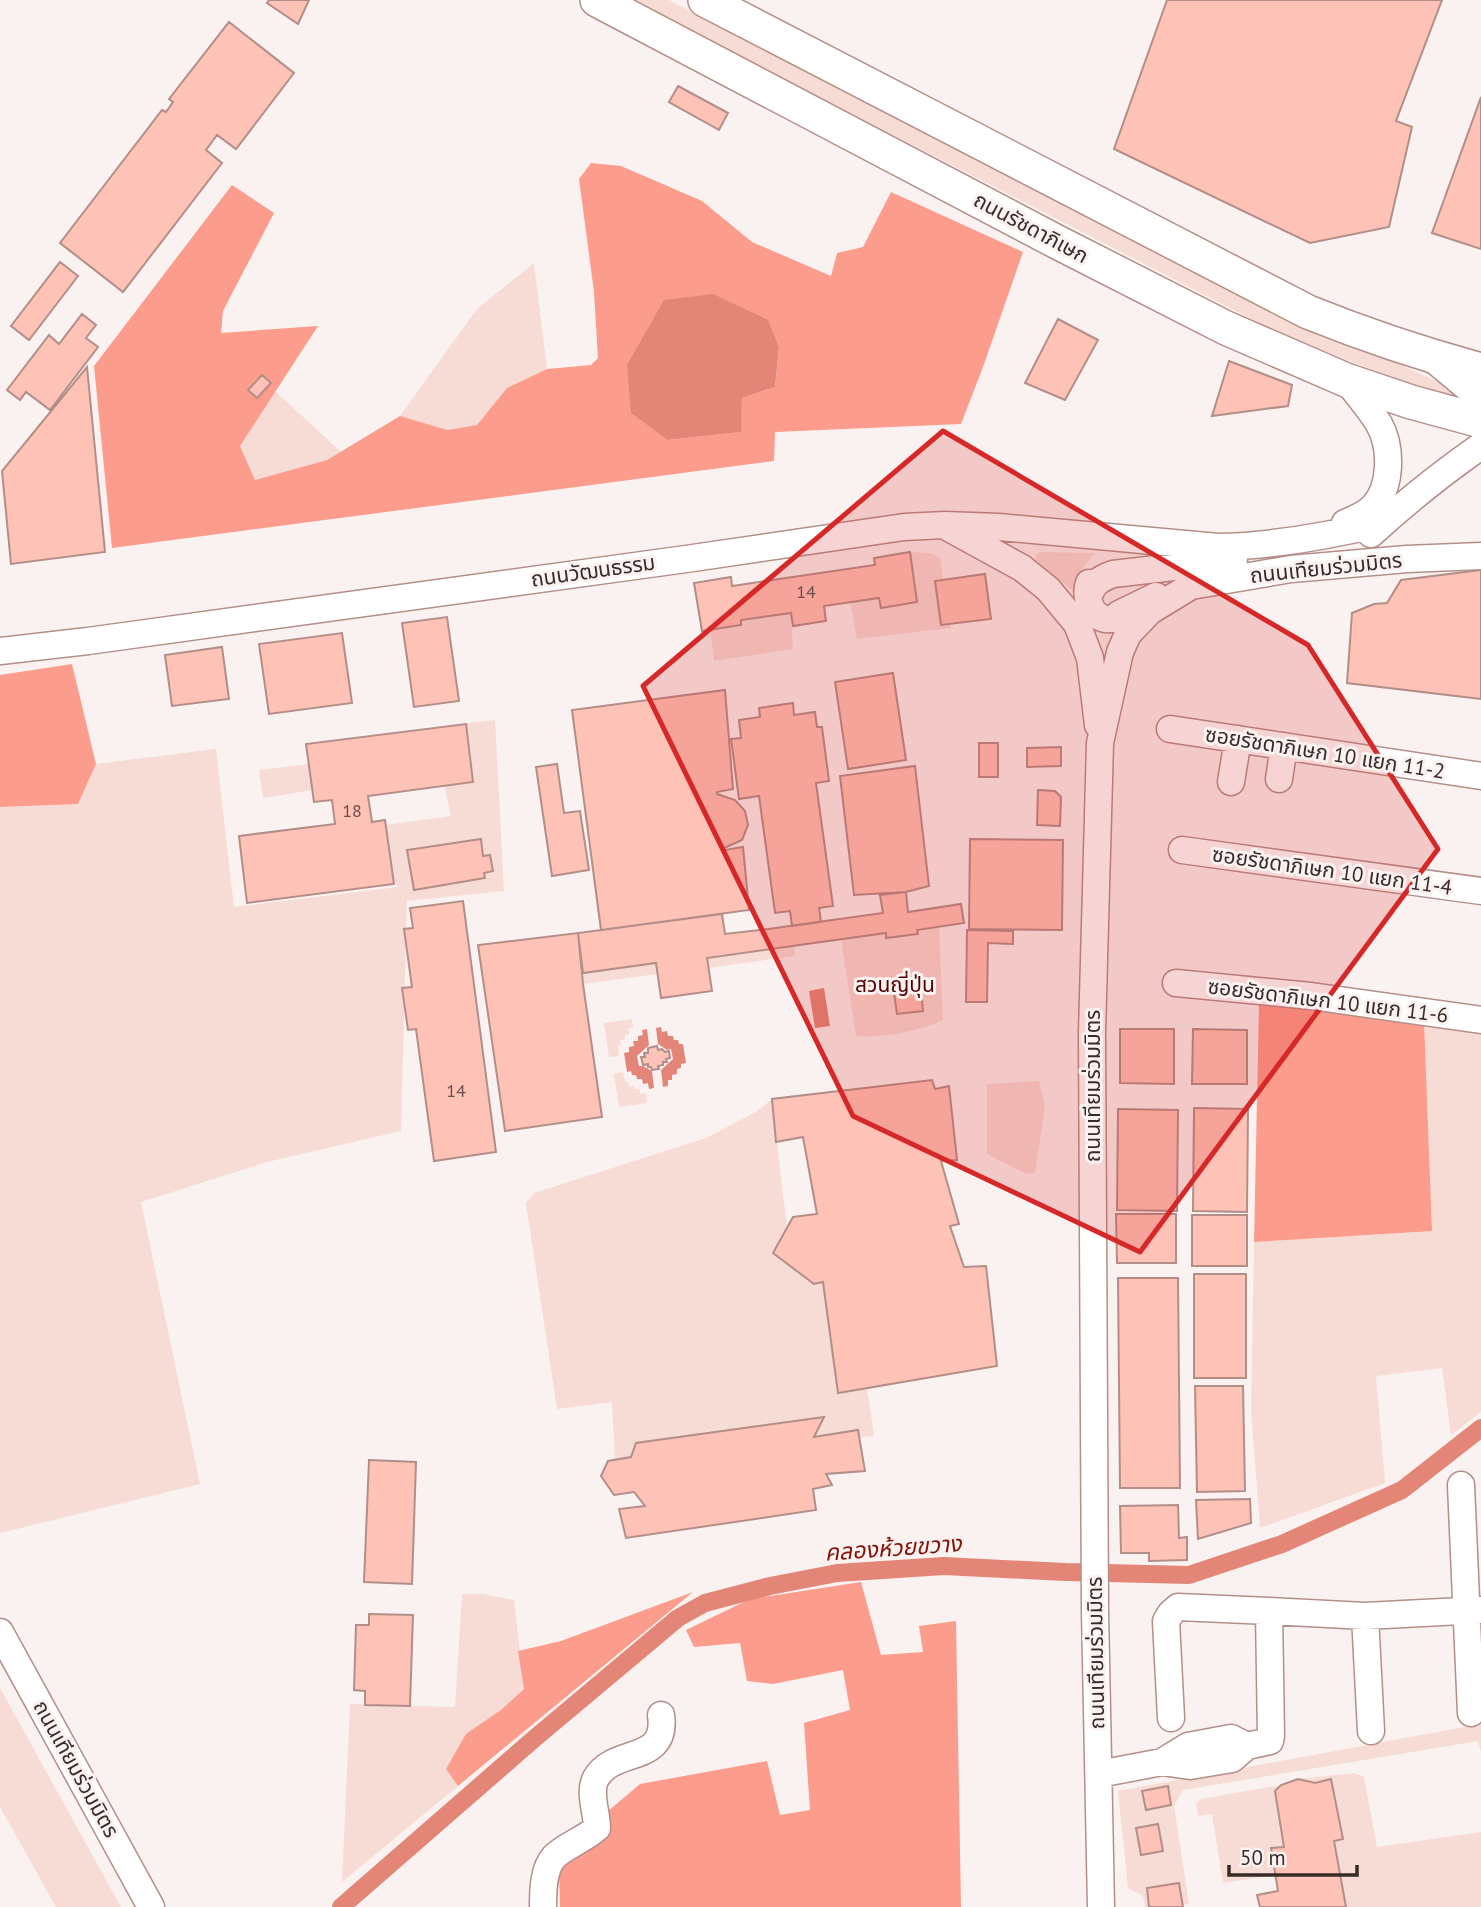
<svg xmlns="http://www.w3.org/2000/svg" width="1481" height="1907" font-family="'PT Sans','Noto Sans Thai',sans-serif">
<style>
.green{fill:#f7dbd5}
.forest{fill:#fc9c8c;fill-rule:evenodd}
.water{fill:#e38677}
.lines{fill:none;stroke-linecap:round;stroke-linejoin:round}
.canal{stroke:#e38677;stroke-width:18}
.building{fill:#fec2b7;stroke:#b38e88;stroke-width:2}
.minor-casing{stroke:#b48f89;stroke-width:29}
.major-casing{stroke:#b48f89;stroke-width:36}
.minor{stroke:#fff;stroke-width:26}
.major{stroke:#fff;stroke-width:33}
.marked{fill:#d62828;fill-opacity:0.2;stroke:#d62828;stroke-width:5;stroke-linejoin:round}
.labels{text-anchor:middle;stroke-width:6;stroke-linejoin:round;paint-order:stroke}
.number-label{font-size:18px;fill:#6a504b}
.street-label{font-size:21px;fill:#382a27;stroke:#faf2f0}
.park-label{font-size:21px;fill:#500;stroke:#faf2f0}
.water-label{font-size:23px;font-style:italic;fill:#831309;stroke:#faf2f0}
</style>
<rect width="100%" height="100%" fill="#faf2f0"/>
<!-- green -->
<path class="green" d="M630 0H669L1243 297 1326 339 1401 365 1455 390 1472 401 1446 398 1281 334Z
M534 263 547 369 507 389 477 425 447 430 400 416 477 309Z
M275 391 341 452 327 460 255 480 240 446Z
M910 552 931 553 940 558 951 628 857 639 850 602 879 598 881 608 917 602Z
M1039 552 1095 553C1084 565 1076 576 1074 592L1035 559 1036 555Z
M791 613 793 649 714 661 710 630 741 626V620Z
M495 720 504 891 407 901 401 1131 267 1162 141 1202 200 1484 0 1533V807L78 804 96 764 216 749 234 907 398 887 364 828 451 816 444 783 452 725Z
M309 764 312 790 263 798 259 770Z
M939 927 943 1020C919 1032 882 1038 856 1036L841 940 886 933 887 938 918 934 917 930Z
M794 946 795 956 708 968 707 958Z
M656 963 657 974 583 984V973Z
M632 1019 633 1028 628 1029 629 1034 625 1035V1039L620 1040 621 1045H618L619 1056 609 1057 604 1023Z
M1424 1020 1481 1027V1412L1451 1435 1442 1368 1376 1376 1385 1483 1260 1528 1251 1410 1254 1242 1432 1231Z
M623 1072 625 1082H628L629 1087 634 1086 635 1089H639L640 1094 646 1093 647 1103 619 1107 614 1074Z
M1039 1081 1045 1107 1035 1173 1026 1174 987 1154V1084Z
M772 1099 787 1228 773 1253 814 1283 823 1282 838 1392 867 1388 874 1436 860 1437 858 1430 814 1437 823 1417 636 1443 631 1457 615 1460 612 1402 557 1409 526 1203 534 1193 706 1138 756 1112Z
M462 1594H483L514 1600 524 1689 501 1710 446 1769 458 1786 342 1882 350 1704 455 1707Z
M0 1688 121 1907H56L0 1807Z
M1481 1724V1752L1478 1741 1183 1790 1174 1806 1189 1904 1171 1907H1145L1143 1896 1128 1888 1118 1791Z
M1354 1773 1364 1777 1377 1847 1481 1832V1907H1346L1334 1841 1343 1839 1331 1780 1315 1783 1298 1779Z
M1281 1785 1276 1791 1284 1847 1271 1849 1275 1875 1223 1883 1212 1814 1198 1816 1196 1804 1201 1799Z"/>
<!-- forest -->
<path class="forest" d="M591 163 621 166 702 201 752 242 831 276 837 253 863 247 891 192 1023 252 983 367 961 424 775 432 774 461 112 548 94 366 232 185 274 213 223 311 221 333 318 326 240 446 255 480 327 460 400 416 447 430 477 425 507 388 547 369 591 365 598 358 594 292 579 179ZM779 348 775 387 742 398 740 432 668 440Z
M72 664 96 764 78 804 0 807V675Z
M1259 1004 1424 1020 1432 1231 1254 1242Z
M861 1582 881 1655 923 1652 919 1626 956 1621 961 1907H560L559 1864 607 1812 640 1784 767 1761 780 1815 810 1810 804 1723 850 1710 843 1670 773 1684 747 1681 740 1643 694 1647 686 1630 750 1599Z
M693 1592 458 1786 446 1769 466 1734 501 1710 524 1689 518 1651 561 1641Z"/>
<!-- water -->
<path class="water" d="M713 294 768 320 779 348 775 387 742 398 741 432 668 440 631 413 627 365 664 300Z
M824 988 830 1026 815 1028 809 991Z
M661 1027 662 1032 667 1031 668 1036H673L674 1040H678L679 1044H683L686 1063 681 1064V1068L677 1069V1074L672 1075V1080H668V1086L663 1087 661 1070 673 1059 671 1049 667 1050 658 1044 656 1028Z
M647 1029 649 1045 637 1056 639 1066H643L652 1071 654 1088 649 1089 648 1083 643 1084 642 1079H637L636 1075H632L631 1071 627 1072 624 1053 629 1052V1047L634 1046 633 1041H638V1036L643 1035 642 1030Z"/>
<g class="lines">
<!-- canal -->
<path class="canal" d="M341 1907 535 1738 678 1618 705 1603 770 1586 837 1573 944 1566 1065 1572 1189 1575 1282 1544 1402 1490 1481 1428"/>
</g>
<!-- building -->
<path class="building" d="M269 0H309L298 24 267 3Z
M1167 0H1442L1396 121 1412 127 1389 227 1310 243 1114 149Z
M229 22 294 73 236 149 217 135 206 150 222 163 123 292 60 243 162 110 166 112 173 102 169 99Z
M678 86 728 113 719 130 669 102Z
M1481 97V249L1432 233Z
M60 262 78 276 29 340 11 326Z
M82 314 96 325 86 338 98 347 50 410 26 392 20 400 7 390 49 335 59 344Z
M1058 319 1098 340 1065 400 1025 383Z
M1229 361 1292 385 1288 406 1212 416Z
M87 367 105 552 11 564 2 471Z
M262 375 271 383 257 398 248 390Z
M910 552 917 602 881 608 879 598 824 606 826 621 793 626 791 613 741 620V625L702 631 694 583 731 577 732 586 875 565 874 558Z
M1481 570V699L1347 683 1352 613 1374 604 1387 603 1401 580Z
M985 574 991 619 941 625 935 581Z
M447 617 459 701 414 707 402 623Z
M342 633 352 703 269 714 259 644Z
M222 647 229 699 172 706 165 655Z
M893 673 906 760 848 769 835 682Z
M725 690 733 789 717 792V794L735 800 745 811 748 825 742 840 724 848 725 850 743 847 749 910 601 930 572 710Z
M793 703 794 715 815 712 817 727H822L829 781 816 783 833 906 819 908 821 922 792 926 790 911 775 913 759 796 739 799 731 739 741 738 739 720 760 717 759 708Z
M466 724 473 782 368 796 372 822 385 820 394 884 247 903 239 836 335 824 332 800 314 802 306 744Z
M979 743H998V777H979Z
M1061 747V766L1027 767V748Z
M557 764 564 813 580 811 589 870 552 876 536 767Z
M915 766 929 886 906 892 854 895 840 776Z
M1038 790 1055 791 1061 797 1060 826 1037 825Z
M481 839 483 856 490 855 493 871 484 873 485 878 414 890 407 850Z
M970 839 1063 840 1062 930 969 929Z
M906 892 908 912 961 904 964 923 917 930 918 934 886 938V933L707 958 712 991 661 998 656 963 583 973 578 933 722 914 725 934 768 929 883 913 880 895Z
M463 901 496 1152 434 1161 416 1029 408 1030 402 988 412 987 404 929 413 928 410 908Z
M967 930 1013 931V944L988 943 987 1002H966Z
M578 933 583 984 602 1117 505 1131 478 945Z
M920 982 923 1011 897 1014 893 986Z
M1120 1029H1174V1084L1120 1083Z
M1193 1029 1247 1030V1084H1192Z
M657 1046 658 1050 662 1049 665 1052 669 1051 670 1058 666 1059 667 1062H663V1065L658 1066 659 1069 652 1070 651 1067H648V1064L643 1065 641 1057H645L644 1053H648V1048Z
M932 1080 935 1089 949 1086 957 1160 941 1161 959 1224 950 1226 964 1267 986 1266 997 1366 838 1393 823 1282 814 1284 773 1253 793 1217 817 1214 803 1137 776 1142 772 1099Z
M1194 1108 1248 1109 1247 1212 1193 1211Z
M1118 1109 1178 1110 1177 1211 1117 1210Z
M1116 1214H1176V1263H1117Z
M1192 1215H1247V1266H1192Z
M1194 1274H1246V1378H1194Z
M1118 1278H1178L1180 1488H1120Z
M1195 1386H1243L1245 1491 1197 1492Z
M824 1417 814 1437 858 1430 865 1471 826 1474 832 1485 813 1489 816 1510 626 1538 619 1509 645 1506 634 1492 614 1495 601 1476 608 1461 631 1457 636 1443Z
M369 1460 416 1462 412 1584 364 1582Z
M1250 1499 1251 1523 1198 1539 1196 1500Z
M1178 1505 1179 1538 1187 1537V1560L1149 1561V1553H1121L1120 1506Z
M369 1614 413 1615 410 1706 365 1705V1691L354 1690 356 1625H369Z
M1298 1779 1315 1783 1331 1779 1343 1839 1334 1841 1346 1907H1260L1257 1895 1278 1891 1271 1848 1284 1847 1275 1791 1281 1785Z
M1168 1786 1171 1805 1146 1810 1142 1791Z
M1158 1824 1163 1851 1141 1855 1136 1828Z
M1179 1883 1183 1907H1149L1147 1888Z"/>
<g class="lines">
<!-- minor casing -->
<g class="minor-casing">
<path id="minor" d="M1433 359 1481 399
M1345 523C1355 519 1365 515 1373 507 1392 487 1392 447 1379 424 1370 409 1357 394 1346 380
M949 528 1022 568 1048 589 1077 624 1090 658 1098 725
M1371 534C1405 503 1442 473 1481 446
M1089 583C1085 594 1089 613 1102 618 1105 620 1109 619 1113 619L1119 614 1156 596
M1088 599C1092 584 1099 579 1113 574L1234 560
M0 651 88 641 686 559 904 527 945 525 999 527 1218 547C1273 546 1328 536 1382 523
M1170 729 1481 776
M1279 779 1284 746
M1231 782 1238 739
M1182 850 1481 891
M1176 983 1311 996 1481 1020
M1461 1485 1471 1713
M1365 1616 1371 1731
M0 1632 151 1907
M1171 1718 1166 1621 1171 1613 1178 1607 1269 1611
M1247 1746 1270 1741 1271 1736 1269 1611 1365 1616 1481 1610
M1099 1774 1162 1762 1190 1766 1232 1759 1247 1746 1231 1738 1188 1746 1162 1762
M543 1907C543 1892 543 1869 554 1857 563 1847 585 1839 597 1828 597 1812 588 1792 596 1778 615 1746 668 1765 661 1715
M1101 1907 1095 1611 1092 1033 1100 743 1120 652 1128 634 1150 611 1191 586 1291 569 1407 559 1481 556"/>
</g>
<!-- major casing -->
<g class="major-casing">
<path id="major" d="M597 0 1059 243 1226 328 1346 380 1411 402 1481 421
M705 0 1308 312C1365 335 1422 354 1481 370"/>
</g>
<!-- minor -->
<use href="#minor" class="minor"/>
<!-- major -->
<use href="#major" class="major"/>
</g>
<!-- marked area -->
<path class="marked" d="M943 431 1308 645 1438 849 1140 1252 853 1116 643 686Z"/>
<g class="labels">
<!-- number labels -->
<g class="number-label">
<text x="806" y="598">14</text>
<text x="352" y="817">18</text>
<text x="456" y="1097">14</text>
</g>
<!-- street labels -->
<g class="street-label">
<text transform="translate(1031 228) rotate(28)" y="7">ถนนรัชดาภิเษก</text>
<text transform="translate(1326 568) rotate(-6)" y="7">ถนนเทียมร่วมมิตร</text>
<text transform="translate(593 571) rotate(-8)" y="7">ถนนวัฒนธรรม</text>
<text transform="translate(1325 753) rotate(9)" y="7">ซอยรัชดาภิเษก 10 แยก 11-2</text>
<text transform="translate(1332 871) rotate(8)" y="7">ซอยรัชดาภิเษก 10 แยก 11-4</text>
<text transform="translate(1328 1001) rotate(7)" y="7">ซอยรัชดาภิเษก 10 แยก 11-6</text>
<text transform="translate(1093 1086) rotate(-90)" y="7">ถนนเทียมร่วมมิตร</text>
<text transform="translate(1096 1653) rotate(-91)" y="7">ถนนเทียมร่วมมิตร</text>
<text transform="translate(76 1769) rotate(61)" y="7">ถนนเทียมร่วมมิตร</text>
</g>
<!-- park labels -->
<g class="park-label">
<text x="895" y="992">สวนญี่ปุ่น</text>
</g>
<!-- water labels -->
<g class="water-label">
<text transform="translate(893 1548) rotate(-4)" y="8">คลองห้วยขวาง</text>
</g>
</g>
<!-- scale -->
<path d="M1229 1865v10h128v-10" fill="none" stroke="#382a27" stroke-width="3.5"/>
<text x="1240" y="1865" font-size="21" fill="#382a27" stroke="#faf2f0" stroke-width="5" paint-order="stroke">50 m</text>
</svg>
